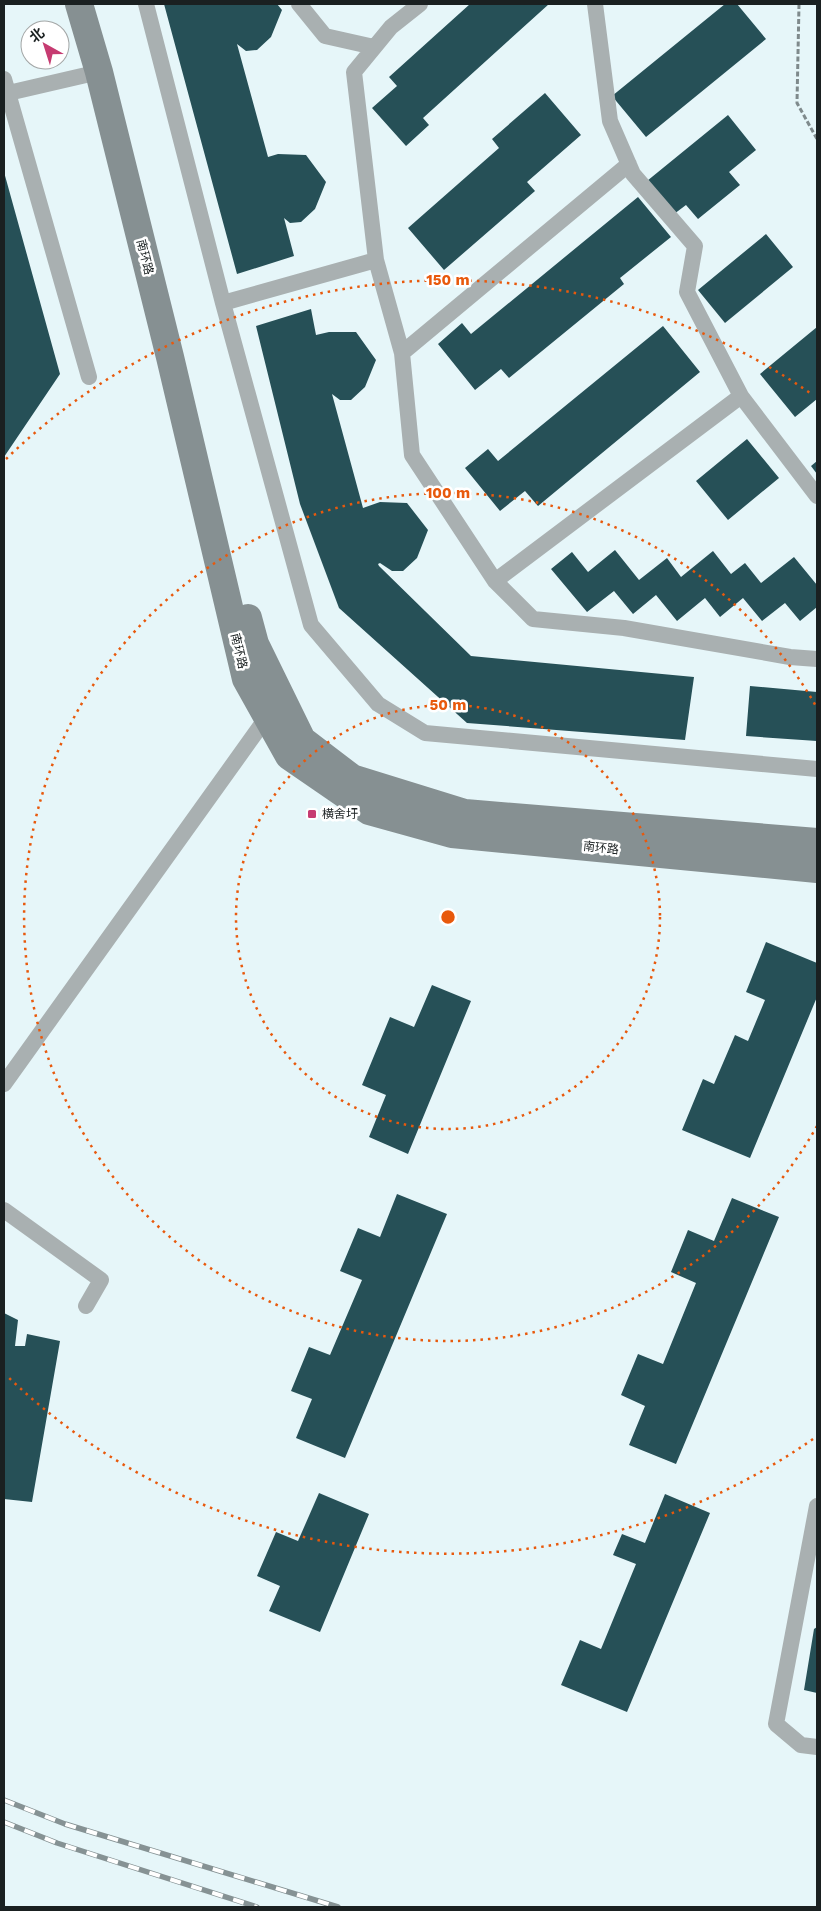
<svg xmlns="http://www.w3.org/2000/svg" width="821" height="1911" font-family="'Work Sans','Noto Sans SC',sans-serif">
<style>
.building{fill:#265057}
.lines{fill:none;stroke-linecap:round;stroke-linejoin:round}
.path{stroke:#7f8a8c;stroke-width:3;stroke-dasharray:5 2.5;stroke-linecap:butt}
.lane{stroke:#a9b0b1;stroke-width:16}
.secondary{stroke:#869092;stroke-width:28}
.rail-casing{stroke:#869294;stroke-width:5.5}
.rail{stroke:#fff;stroke-width:4;stroke-dasharray:11;stroke-linecap:butt}
.ring{fill:none;stroke:#e8590c;stroke-width:2.5;stroke-dasharray:2.5 5}
.poi-dot{fill:#c63b71;stroke:#fff;stroke-width:2}
.labels{text-anchor:middle;stroke-width:5;stroke-linejoin:round;paint-order:stroke}
.street-label{font-size:12px;fill:#1a2021;stroke:#fff}
.poi-label{font-size:12px;fill:#1a2021;stroke:#fff;text-anchor:start}
.centre{fill:#e8590c;stroke:#fff;stroke-width:2.5}
.ring-label{font-size:15px;text-anchor:middle;font-weight:bold;fill:#e8590c;stroke:#fff;stroke-width:5;stroke-linejoin:round;paint-order:stroke}
</style>
<rect width="100%" height="100%" fill="#e6f6f9"/>
<!-- building -->
<path class="building" d="M164 4H277L282 10 271 37 257 50 246 51 237 44 268 157 278 154 306 155 326 182 315 209 301 222 290 223 284 218 294 256 237 274Z
M470 4H549L423 118 429 125 406 146 372 108 397 86 389 77Z
M725 4H737L766 39 646 137 612 96Z
M545 93 581 135 527 182 535 191 444 270 408 228 499 148 492 139Z
M728 115 756 150 729 172 740 185 698 219 686 205 674 214 647 181Z
M4 172 60 374 4 457Z
M638 197 671 237 620 278 624 284 509 378 501 369 475 390 438 344 462 323 471 334Z
M766 234 793 267 725 323 698 290Z
M311 309 316 335 329 332H356L376 360 365 387 351 400H340L332 394 363 508 380 502 407 503 428 530 417 558 403 571H392L380 563 378 564 379 566 471 656 694 677 685 740 467 723 339 608 300 504 256 326Z
M663 326 700 372 538 506 525 491 500 511 465 468 488 449 498 461Z
M817 327V399L795 417 760 374Z
M747 439 779 478 728 520 696 481Z
M817 461V474L811 466Z
M615 550 639 580 667 558 681 577 713 551 731 574 745 563 761 583 794 557 817 585V607L800 621 785 603 762 621 743 598 720 617 705 598 677 621 656 595 633 614 614 591 587 612 551 569 572 552 588 572Z
M750 686 817 692V741L746 736Z
M766 942 817 963V997L750 1158 682 1130 703 1079 714 1084 735 1035 748 1041 765 1000 746 992Z
M432 985 471 1001 408 1154 369 1137 386 1095 362 1085 390 1017 414 1027Z
M397 1194 447 1214 345 1458 296 1438 312 1399 291 1391 309 1347 330 1355 362 1280 340 1271 358 1228 380 1237Z
M732 1198 779 1217 676 1464 629 1445 645 1406 621 1395 638 1354 663 1364 696 1283 671 1272 688 1230 714 1241Z
M4 1313 18 1320 15 1346H25L27 1334 60 1341 32 1502 4 1499Z
M319 1493 369 1514 320 1632 269 1611 280 1586 257 1576 276 1532 298 1541Z
M665 1494 710 1513 627 1712 561 1685 580 1640 601 1649 636 1564 613 1555 622 1534 645 1543Z
M817 1627V1693L804 1690 814 1629Z"/>
<g class="lines">
<!-- path -->
<path class="path" d="M799 4 797 103 817 139"/>
<!-- lane -->
<path class="lane" d="M146 4 223 303 311 625 378 704 425 733 817 769
M299 4 325 36 374 47
M420 4 391 27 354 72 376 260 402 353 412 455 495 581 533 619 624 628 790 657 817 659
M595 4 610 121 633 174 695 246 687 292 741 396 817 496
M4 79 89 377
M4 94 99 72
M223 303 376 260
M402 353 629 164
M495 581 741 396
M4 1084 267 717
M4 1210 101 1280 86 1306
M817 1506 776 1724 801 1745 817 1747"/>
<!-- secondary -->
<path class="secondary" d="M79 4 99 72 170 357 246 679 289 756 369 811 452 834 817 869
M248 618 255 644 302 740 352 778 465 813 817 842"/>
<!-- rail casing -->
<g class="rail-casing">
<path id="rail" d="M4 1800 65 1824 338 1907
M4 1822 57 1843 257 1907"/>
</g>
<!-- rail -->
<use href="#rail" class="rail"/>
</g>
<!-- distance rings -->
<g class="ring">
<circle cx="448" cy="917" r="212"/>
<path d="M817 1126A424 424 0 1 1 817 708"/>
<path d="M813 1439A637 637 0 0 1 6 1375M6 459A637 637 0 0 1 813 395"/>
</g>
<!-- markers -->
<rect class="poi-dot" x="307" y="809" width="10" height="10" rx="2.5"/>
<g class="labels">
<!-- street labels -->
<g class="street-label">
<text transform="translate(145 257) rotate(76)" y="4">南环路</text>
<text transform="translate(239 651) rotate(77)" y="4">南环路</text>
<text transform="translate(601 848) rotate(6)" y="4">南环路</text>
</g>
<!-- poi labels -->
<g class="poi-label">
<text x="322" y="818">横舍圩</text>
</g>
</g>
<circle cx="448" cy="917" r="8" class="centre"/>
<g class="ring-label">
<text x="448" y="285">150 m</text>
<text x="448" y="498">100 m</text>
<text x="448" y="710">50 m</text>
</g>
<!-- border -->
<rect width="821" height="1911" fill="none" stroke="#1a2021" stroke-width="10"/>
<!-- north arrow -->
<g transform="translate(45 45) rotate(321)"><circle r="24" fill="#ffffff" stroke="#a3a6a6"/>
<path d="M0-4L9 19L0 12L-9 19Z" fill="#c63b71"/>
<text y="-8" font-size="14" font-weight="bold" text-anchor="middle" fill="#1a2021">北</text>
</g>
</svg>
